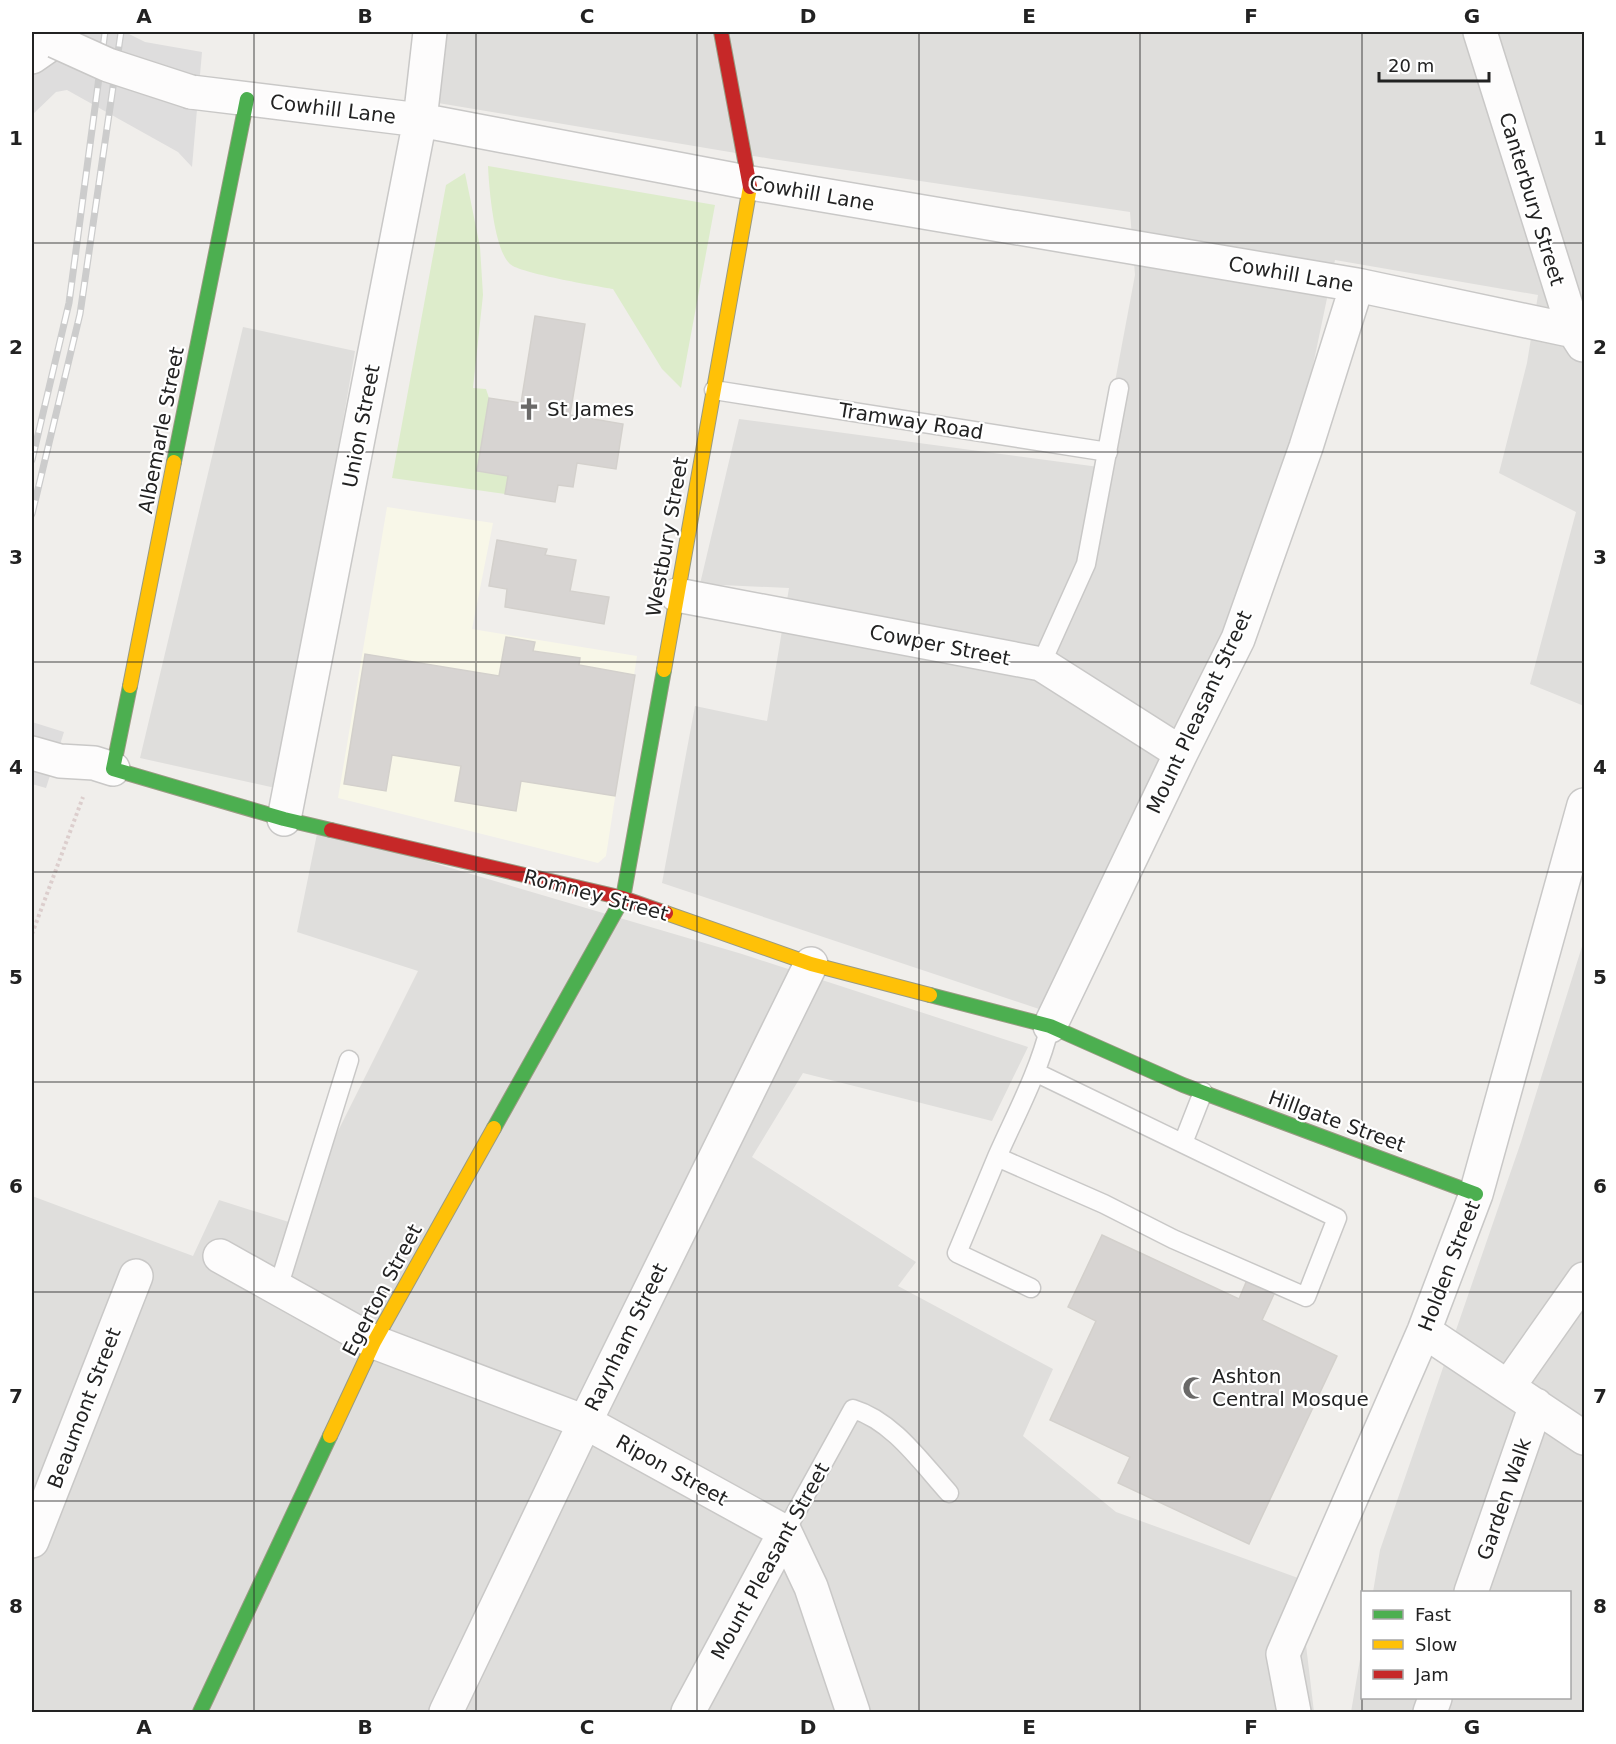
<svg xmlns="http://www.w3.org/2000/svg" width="1616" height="1744" font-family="'DejaVu Sans',sans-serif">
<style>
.residential{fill:#dfdedc}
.education{fill:#f8f7e8}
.grass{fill:#ddeccb}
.pier{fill:#dedddd}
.building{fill:#d7d4d2;stroke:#d3d0cc;stroke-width:1.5}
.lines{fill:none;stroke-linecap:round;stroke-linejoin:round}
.lane-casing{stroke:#c9c8c7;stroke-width:21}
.street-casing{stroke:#c9c8c7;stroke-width:36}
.fast-casing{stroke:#999a82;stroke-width:16}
.slow-casing{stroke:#999a82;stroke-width:16}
.jam-casing{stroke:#999a82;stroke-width:16}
.path{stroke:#dccecd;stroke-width:4;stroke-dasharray:3 3;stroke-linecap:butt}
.lane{stroke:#fdfcfc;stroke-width:18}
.street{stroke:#fdfcfc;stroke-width:33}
.fast{stroke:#4caf50;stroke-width:14}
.slow{stroke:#ffc107;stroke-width:14}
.jam{stroke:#c62828;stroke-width:14}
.rail-casing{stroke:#ccc;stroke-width:7}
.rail{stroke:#fff;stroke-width:4.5;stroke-dasharray:14;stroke-linecap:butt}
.street-bridge-casing{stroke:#c9c8c7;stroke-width:36;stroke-linecap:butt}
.street-bridge{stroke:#fdfcfc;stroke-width:33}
.grid{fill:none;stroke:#222;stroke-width:1.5;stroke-opacity:0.55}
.labels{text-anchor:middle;stroke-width:4.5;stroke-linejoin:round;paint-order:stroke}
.street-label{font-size:20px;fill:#222;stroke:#fff}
.poi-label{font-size:20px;fill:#222;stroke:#fff;text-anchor:start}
.neatline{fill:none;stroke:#222;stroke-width:2}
.grid-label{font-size:20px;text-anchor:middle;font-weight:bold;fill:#222}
</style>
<rect width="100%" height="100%" fill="#f0eeeb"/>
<!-- residential -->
<path class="residential" d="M444 32H1584V706L1530 684 1576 512 1499 473 1527 363 1538 295 1335 260 1292 466 1194 711 1042 1010 662 883 695 706 767 721 789 588 700 584 739 419 1099 467 1135 275 1130 212 772 159 438 103Z
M243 327 355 351 280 789 140 758Z
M318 829 742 954 1028 1047 992 1121 803 1073 752 1157 916 1262 898 1286 1053 1369 1023 1436 1116 1512 1298 1578 1314 1712H32V1196L193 1256 219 1200 292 1223 418 971 297 932Z
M1584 940V1712H1351L1362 1648V1698H1570V1592H1373L1380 1550 1521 1142Z"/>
<!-- education -->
<path class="education" d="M387 507 493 523 472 629 637 656 606 856 598 863 338 798Z"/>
<!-- grass -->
<path class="grass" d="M488 166 715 205 681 388 662 369 613 289C596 286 519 273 510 264 494 250 489 187 488 166Z
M465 173 480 247 483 295 473 388 486 389 489 398 477 471 508 476 505 494 392 478 446 185Z"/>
<!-- pier -->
<path class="pier" d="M41 32H125L145 42 202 52 192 167 178 152 67 90 56 92 32 115V85Z
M32 722 64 732 46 788 32 784Z"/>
<!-- building -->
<path class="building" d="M535 316 585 324 570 415 623 424 616 469 577 463 573 487 558 485 555 502 505 494 508 476 477 471 489 398 521 403Z
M497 540 547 549 545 555 576 560 570 591 609 597 604 624 505 607 507 589 489 586Z
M506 637 535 642 533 651 580 658 579 665 635 675 615 796 521 781 516 811 455 801 461 766 392 755 386 791 344 784 365 654 499 676Z
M1102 1235 1239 1299 1247 1280 1275 1292 1262 1320 1337 1356 1249 1544 1118 1483 1130 1457 1050 1420 1096 1321 1068 1307Z"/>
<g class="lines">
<!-- lane casing -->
<g class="lane-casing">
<path id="lane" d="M714 390 1108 452
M1041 664 1086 564 1119 388
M1035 1072 1337 1218 1306 1297 1173 1239 1104 1204 997 1157C1016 1114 1039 1072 1050 1026
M1183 1143 1203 1092
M997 1157 957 1253 1031 1288
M278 1288 349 1060
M785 1532 853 1409C893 1421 921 1462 949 1493"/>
</g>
<!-- street casing -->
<g class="street-casing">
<path id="street" d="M1480 32 1574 331 1583 345
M32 57 55 41 45 32
M191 92 420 120 751 183 1357 285 1574 331 1584 335
M677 595 1041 664 1181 753
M32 753 60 761 94 763 113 769
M284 819 420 120 430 32
M1050 1026 1181 753 1238 639 1306 447 1357 285
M220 1256 374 1342 585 1422 785 1532 811 1587 853 1712
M1424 1331 1584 1438
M1508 1387 1584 1279
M32 1541 136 1276
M1471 1592 1536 1405
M446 1712 585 1422 811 964
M688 1712 785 1532
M1294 1712 1283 1654 1424 1331 1476 1194 1584 805
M1430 1712 1435 1698"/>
</g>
<!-- fast casing -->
<g class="fast-casing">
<path id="fast" d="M174 462 247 99
M130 686 113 769 284 819 331 830
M930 995 1050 1026 1183 1085 1476 1194
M494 1128 623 898 664 670
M200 1712 330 1436"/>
</g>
<!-- slow casing -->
<g class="slow-casing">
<path id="slow" d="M664 670 750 187
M130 686 174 462
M666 913 811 964 930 995
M330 1436 374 1342 494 1128"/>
</g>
<!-- jam casing -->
<g class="jam-casing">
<path id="jam" d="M721 32 750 187
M331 830 623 898 666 913"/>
</g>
<!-- path -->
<path class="path" d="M32 934 83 797"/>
<!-- lane -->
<use href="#lane" class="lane"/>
<!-- street -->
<use href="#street" class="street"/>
<!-- fast -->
<use href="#fast" class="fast"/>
<!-- slow -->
<use href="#slow" class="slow"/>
<!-- jam -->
<use href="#jam" class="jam"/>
<!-- rail casing -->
<g class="rail-casing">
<path id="rail" d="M32 460 69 303 105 32
M32 514 80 314 121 32"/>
</g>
<!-- rail -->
<use href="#rail" class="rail"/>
<!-- street-bridge casing -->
<g class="street-bridge-casing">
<path id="street-bridge" d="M55 41 108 65 191 92"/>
</g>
<!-- street-bridge -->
<use href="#street-bridge" class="street-bridge"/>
</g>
<!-- grid -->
<path class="grid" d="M254 32V1712M476 32V1712M697 32V1712M919 32V1712M1140 32V1712M1362 32V1712M32 243H1584M32 452H1584M32 662H1584M32 872H1584M32 1082H1584M32 1292H1584M32 1501H1584"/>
<!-- icons -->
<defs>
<g id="church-bare" transform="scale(1.8)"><path d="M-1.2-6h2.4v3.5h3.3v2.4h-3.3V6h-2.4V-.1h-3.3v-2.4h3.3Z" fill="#6a6968" stroke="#fff" stroke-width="2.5" paint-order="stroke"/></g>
<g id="mosque-bare" transform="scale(1.8)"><path d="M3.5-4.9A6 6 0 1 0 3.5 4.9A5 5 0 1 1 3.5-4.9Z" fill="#6a6968" stroke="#fff" stroke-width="2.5" paint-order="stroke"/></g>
</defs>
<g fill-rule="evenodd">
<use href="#church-bare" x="529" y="409"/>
<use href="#mosque-bare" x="1194" y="1388"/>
</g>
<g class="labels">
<!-- street labels -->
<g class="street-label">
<text transform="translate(333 109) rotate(7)" y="7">Cowhill Lane</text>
<text transform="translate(812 193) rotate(10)" y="7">Cowhill Lane</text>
<text transform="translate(1532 199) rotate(73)" y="7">Canterbury Street</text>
<text transform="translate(1291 274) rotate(10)" y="7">Cowhill Lane</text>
<text transform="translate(911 421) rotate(9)" y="7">Tramway Road</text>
<text transform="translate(361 426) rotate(-79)" y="7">Union Street</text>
<text transform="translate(161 430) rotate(-79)" y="7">Albemarle Street</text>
<text transform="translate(667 537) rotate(-80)" y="7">Westbury Street</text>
<text transform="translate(940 645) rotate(11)" y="7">Cowper Street</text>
<text transform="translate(1199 712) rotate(-65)" y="7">Mount Pleasant Street</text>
<text transform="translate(596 895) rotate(15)" y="7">Romney Street</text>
<text transform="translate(1337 1121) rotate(20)" y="7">Hillgate Street</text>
<text transform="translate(1449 1266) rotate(-69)" y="7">Holden Street</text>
<text transform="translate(382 1290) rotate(-62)" y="7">Egerton Street</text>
<text transform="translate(626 1337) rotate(-64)" y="7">Raynham Street</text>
<text transform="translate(84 1408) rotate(-69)" y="7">Beaumont Street</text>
<text transform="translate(672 1470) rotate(29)" y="7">Ripon Street</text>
<text transform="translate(1504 1499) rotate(-71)" y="7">Garden Walk</text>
<text transform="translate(770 1561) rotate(-61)" y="7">Mount Pleasant Street</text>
</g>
<!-- poi labels -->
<g class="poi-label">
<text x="547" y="416">St James</text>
<text x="1212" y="1383">Ashton<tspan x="1212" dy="23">Central Mosque</tspan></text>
</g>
</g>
<!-- border -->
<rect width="1616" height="1744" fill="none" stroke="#ffffff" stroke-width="66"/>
<!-- legend -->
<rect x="1361" y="1591" width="210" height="108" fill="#ffffff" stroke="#a7a7a7" stroke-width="1.5"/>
<rect x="1373" y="1610" width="30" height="9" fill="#4caf50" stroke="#a7a7a7" stroke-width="1.5"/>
<text x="1415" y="1621" font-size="18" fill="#222222">Fast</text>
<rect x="1373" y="1640" width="30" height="9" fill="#ffc107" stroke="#a7a7a7" stroke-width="1.5"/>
<text x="1415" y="1651" font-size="18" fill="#222222">Slow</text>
<rect x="1373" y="1670" width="30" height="9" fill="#c62828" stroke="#a7a7a7" stroke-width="1.5"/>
<text x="1415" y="1681" font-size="18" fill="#222222">Jam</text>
<!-- scale -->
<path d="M1379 72v9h110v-9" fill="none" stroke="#222222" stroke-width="3"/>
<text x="1388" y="72" font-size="18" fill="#222222" stroke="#ffffff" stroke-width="4.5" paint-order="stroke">20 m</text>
<rect x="33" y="33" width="1550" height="1678" class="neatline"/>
<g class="grid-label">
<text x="144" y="23">A</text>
<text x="365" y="23">B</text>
<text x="587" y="23">C</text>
<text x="808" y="23">D</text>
<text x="1029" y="23">E</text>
<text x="1251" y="23">F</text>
<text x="1472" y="23">G</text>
<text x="16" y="145">1</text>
<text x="1600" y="145">1</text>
<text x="16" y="354">2</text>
<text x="1600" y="354">2</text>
<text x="16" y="564">3</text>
<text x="1600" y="564">3</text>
<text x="16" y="774">4</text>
<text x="1600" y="774">4</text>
<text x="16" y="984">5</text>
<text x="1600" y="984">5</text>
<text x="16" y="1193">6</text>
<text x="1600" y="1193">6</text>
<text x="16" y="1403">7</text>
<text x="1600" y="1403">7</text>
<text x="16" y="1613">8</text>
<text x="1600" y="1613">8</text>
<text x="144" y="1734">A</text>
<text x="365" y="1734">B</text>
<text x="587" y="1734">C</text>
<text x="808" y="1734">D</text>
<text x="1029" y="1734">E</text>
<text x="1251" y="1734">F</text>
<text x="1472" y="1734">G</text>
</g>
</svg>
